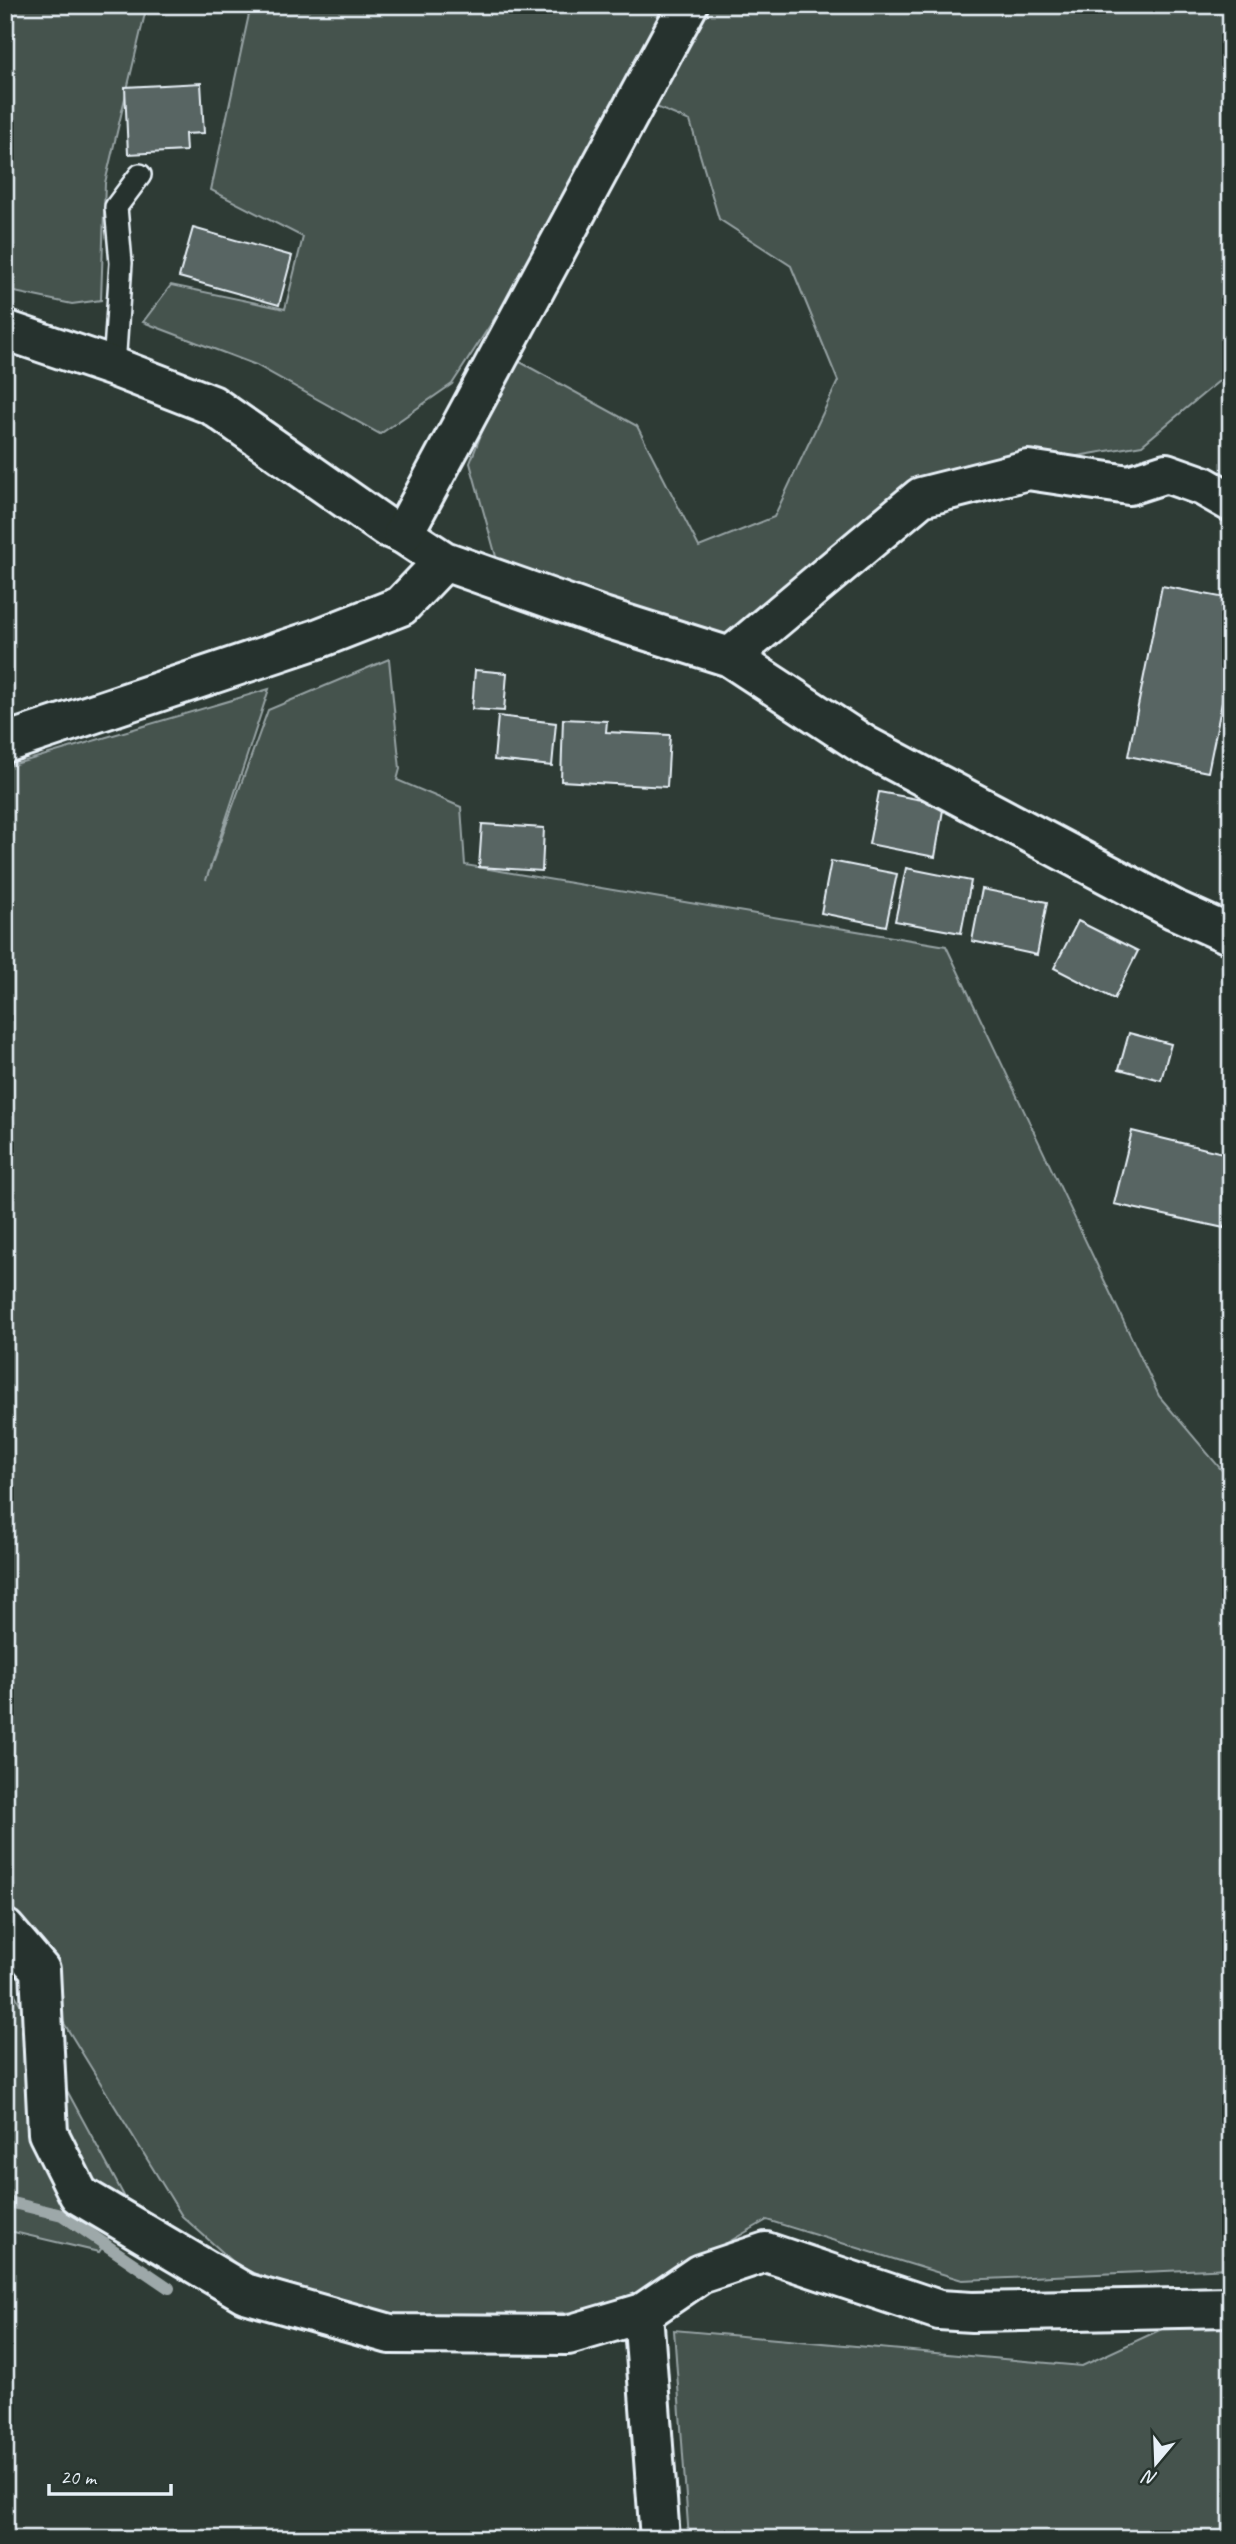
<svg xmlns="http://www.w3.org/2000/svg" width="1236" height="2544" font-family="Caveat,sans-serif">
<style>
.green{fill:#45524e;stroke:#96a2a3;stroke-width:2}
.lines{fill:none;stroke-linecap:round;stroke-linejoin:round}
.stream{stroke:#9da8a9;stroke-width:12}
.building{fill:#596563;stroke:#e8f1f8;stroke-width:2}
.lane-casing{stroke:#e8f1f8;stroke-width:26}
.street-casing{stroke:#e8f1f8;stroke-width:44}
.secondary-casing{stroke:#e8f1f8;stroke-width:44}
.lane{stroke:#26332d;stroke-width:21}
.street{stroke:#26332d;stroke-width:38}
.secondary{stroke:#26332d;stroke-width:38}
</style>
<rect width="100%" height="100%" fill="#2e3b35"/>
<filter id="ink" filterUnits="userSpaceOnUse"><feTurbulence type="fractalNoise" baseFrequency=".0143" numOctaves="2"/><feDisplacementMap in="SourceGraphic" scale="14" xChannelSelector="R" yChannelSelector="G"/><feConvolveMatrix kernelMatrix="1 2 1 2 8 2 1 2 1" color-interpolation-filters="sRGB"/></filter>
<g filter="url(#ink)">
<!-- green -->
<path class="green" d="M5 5H147L105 183 101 300 72 304 5 290Z
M251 5H1231V371L1142 445 919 483 727 646 500 571 470 463 511 357 637 426 699 547 774 517 838 381 791 266 719 219 690 121 637 99 452 384 380 434 256 365 143 322 171 285 285 309 303 237 211 190Z
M389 659 400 769 397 780 461 807 465 865 946 946 1159 1396 1231 1481V2268L962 2280 767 2220 643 2291 578 2312 410 2319 311 2299 238 2266 182 2216 5 1927V767L269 689 206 880 268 710Z
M5 1976 130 2207 99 2252 5 2230Z
M1231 2297V2539H689L674 2330 1082 2366Z"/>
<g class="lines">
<!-- stream -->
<path class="stream" d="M5 2201 62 2215 169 2288"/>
</g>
<!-- building -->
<path class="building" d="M201 83 204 133 185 134 186 151 128 154 125 87Z
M193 228 292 256 279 305 179 277Z
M1162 586 1231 599V658L1208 772 1128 756Z
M475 670 507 673 504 711 472 709Z
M498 716 556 723 552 766 494 760Z
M563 719 607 721 606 732 670 735 667 787 561 781Z
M879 792 944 804 935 857 869 844Z
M482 824 544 828 542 871 479 867Z
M831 861 897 874 886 926 821 913Z
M906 868 971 881 961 933 895 921Z
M982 889 1047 902 1037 955 972 941Z
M1078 921 1138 951 1114 999 1054 968Z
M1129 1033 1171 1044 1161 1080 1119 1069Z
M1132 1131 1231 1155V1203L1224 1228 1114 1204Z"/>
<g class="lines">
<!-- lane casing -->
<g class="lane-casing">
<path id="lane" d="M114 367 121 263 116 207 140 175"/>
</g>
<!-- street casing -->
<g class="street-casing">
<path id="street" d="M5 330 114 367 212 405 386 527 403 534 444 561 603 617 730 657 864 745 1175 910 1231 935
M730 657 921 497 1028 470 1129 485 1166 473 1203 486 1231 502
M5 743 317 639 401 606 444 561
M5 1929 40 1970 48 2133 79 2195 245 2293 390 2334 568 2335 643 2313 700 2274 766 2252 939 2310 972 2312 1231 2307
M643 2313 660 2539"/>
</g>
<!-- secondary casing -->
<g class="secondary-casing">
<path id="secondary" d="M403 534 688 5"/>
</g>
<!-- lane -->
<use href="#lane" class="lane"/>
<!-- street -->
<use href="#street" class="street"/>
<!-- secondary -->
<use href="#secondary" class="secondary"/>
</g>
</g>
<!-- margin -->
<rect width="1236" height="2544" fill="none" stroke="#26332d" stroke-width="28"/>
<rect x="14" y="14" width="1208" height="2516" fill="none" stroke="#e8f1f8" stroke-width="2.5" filter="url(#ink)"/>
<!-- north arrow -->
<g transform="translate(1156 2463) rotate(199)" stroke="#26332d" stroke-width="5" paint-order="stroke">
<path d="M0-5L12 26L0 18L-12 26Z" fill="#e8f1f8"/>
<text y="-10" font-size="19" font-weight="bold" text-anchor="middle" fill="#e8f1f8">N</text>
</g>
<!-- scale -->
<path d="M49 2484v10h122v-10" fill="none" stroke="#e8f1f8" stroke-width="3.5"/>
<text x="60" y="2484" font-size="21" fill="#e8f1f8" stroke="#26332d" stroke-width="5" paint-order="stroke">20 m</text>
</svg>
